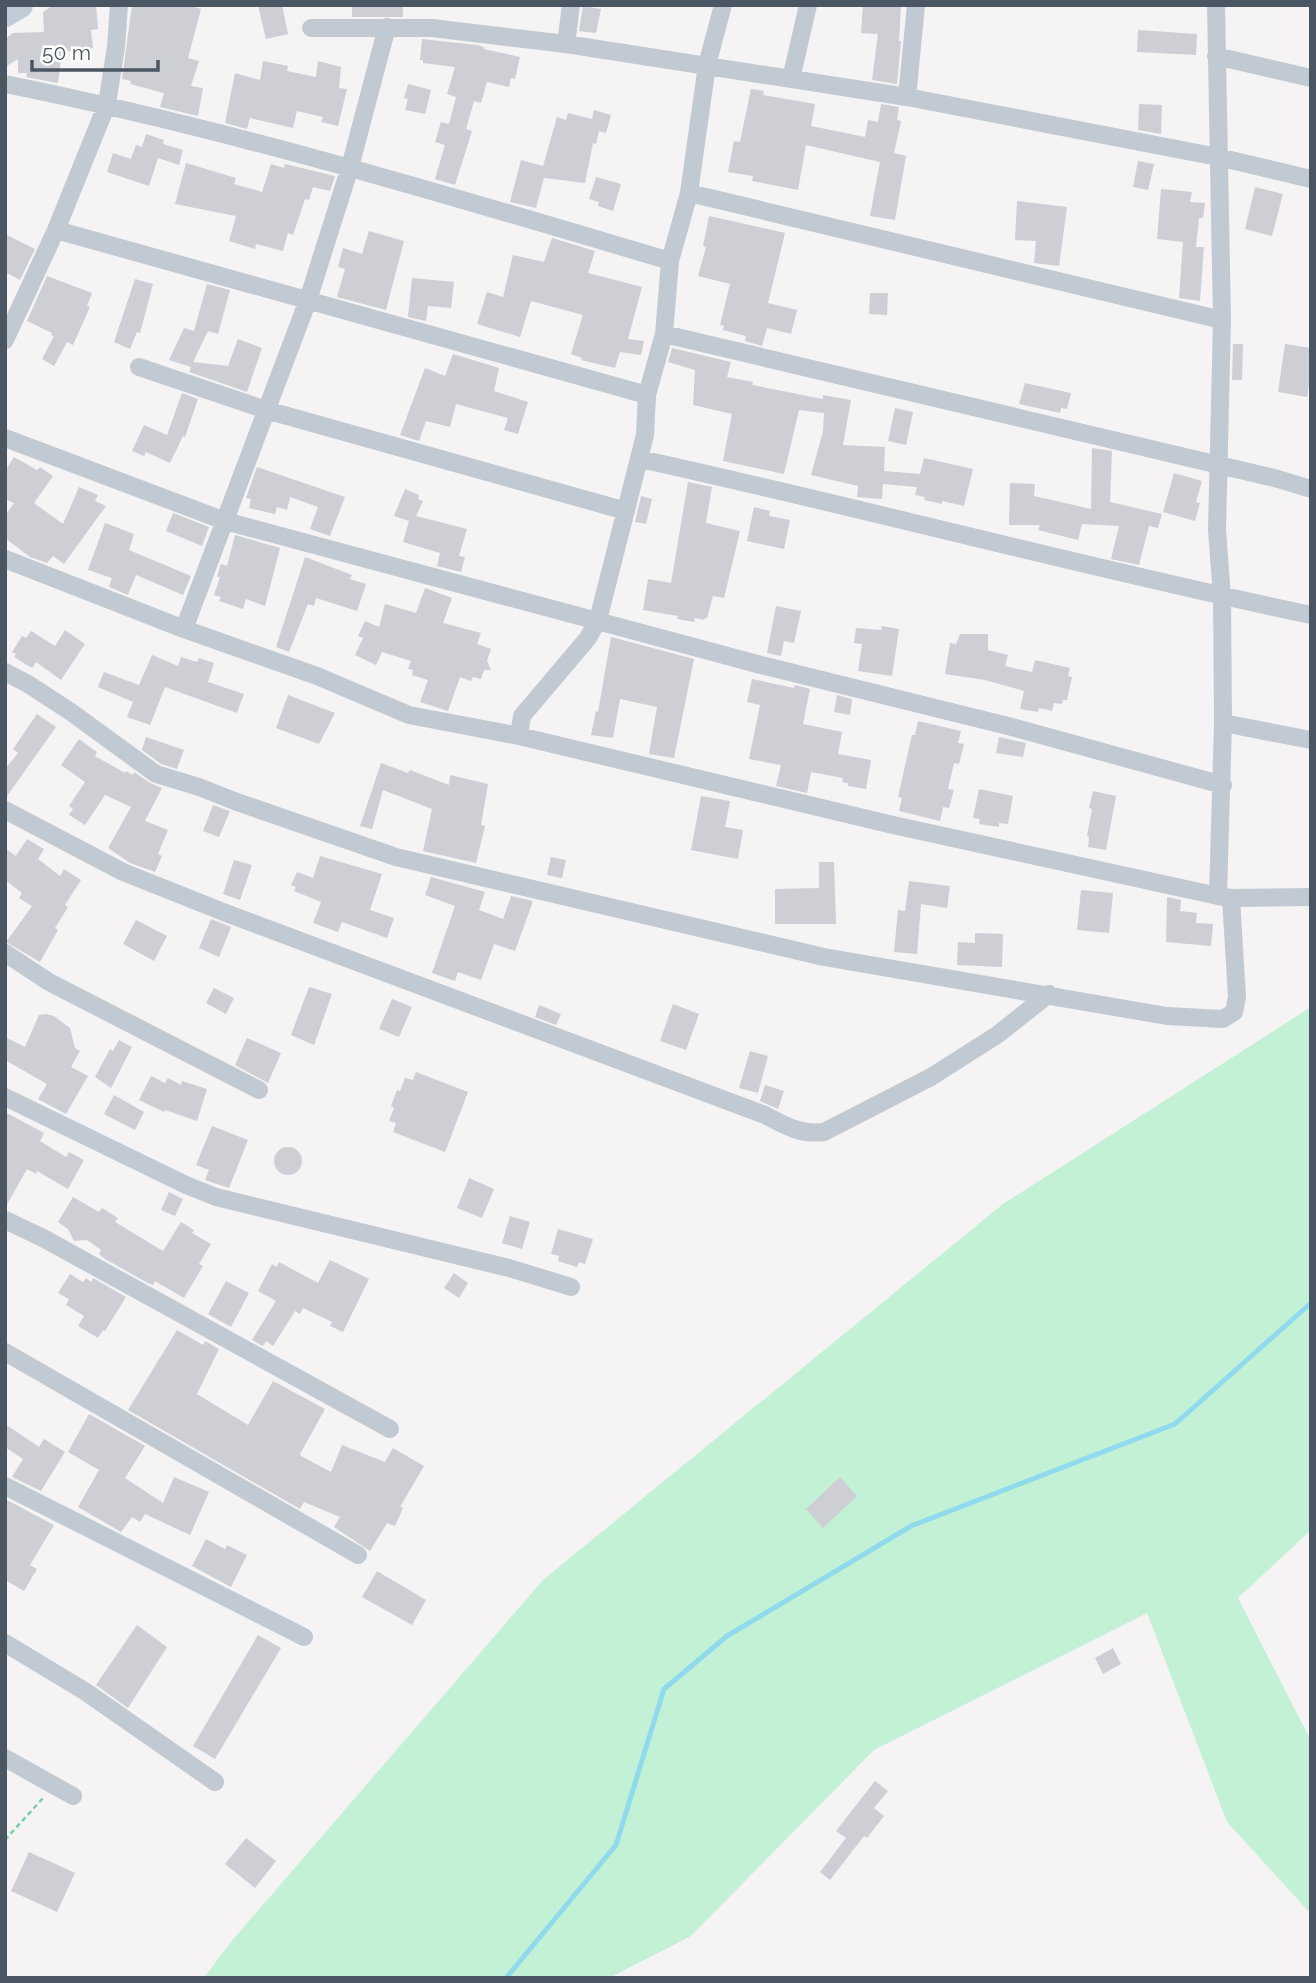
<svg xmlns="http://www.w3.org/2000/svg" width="1316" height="1983" font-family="Raleway,sans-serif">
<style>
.green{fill:#c3f1d5}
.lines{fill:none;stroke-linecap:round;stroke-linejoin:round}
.stream{stroke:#90daee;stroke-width:5}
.building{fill:#cdcfd5}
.path{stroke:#7ad0a6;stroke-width:2.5;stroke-dasharray:5 3.5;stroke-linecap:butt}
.street{stroke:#c1cad2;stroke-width:18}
.secondary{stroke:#c1cbd6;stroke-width:26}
</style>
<rect width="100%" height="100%" fill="#f5f3f3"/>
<!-- green -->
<path class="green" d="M1311 1007V1530L1238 1598 1311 1741V1914L1227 1822 1147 1613 874 1750 691 1936 609 1978H204L230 1943 543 1580 1003 1204Z"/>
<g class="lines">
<!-- stream -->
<path class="stream" d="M506 1978 616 1845 664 1689 727 1636 911 1526 1175 1424 1311 1303"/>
</g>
<!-- building -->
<path class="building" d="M53 5H96L98 29 91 30 93 48 62 52 58 83 26 77 27 73H18V59L5 67V39L13 33 44 32 43 12Z
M132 5H188L201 9 188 58 199 61 191 86 203 88 198 116 160 107 164 93 130 84 131 81 122 79Z
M258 5H282L288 34 266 39Z
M352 5H403V17H352Z
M863 5 901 6 899 41H901L897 84 872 80 878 34 861 33Z
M583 6 601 9 596 33 579 31Z
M1138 30 1197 34 1196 55 1137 52Z
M422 39 477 45 484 47V49L520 57 515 79 511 78 509 87 487 82 481 103 474 101 466 129 472 131 455 185 435 179 445 145 435 142 441 122 449 124 456 97 447 94 455 67 423 63V60H420Z
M263 61 288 66 287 71 316 77 318 61 341 67 339 88 347 89 338 126 321 122 323 117 297 111 293 128 250 118 247 129 225 123 235 73 260 80Z
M408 84 431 90 425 114 405 110 408 99 404 98Z
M751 89 764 91 763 95 815 104 811 126 865 137 868 120 878 122 881 104 899 107 897 120 901 121 894 153 906 156 895 220 870 216 880 162 806 145 798 190 752 181 753 176 728 172 734 141 740 142Z
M1139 104 1162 105 1161 134 1138 130Z
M594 110 611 115 606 133 599 131 596 144 593 143 585 183 544 178 536 208 510 202 521 160 543 166 557 117 566 120 568 113 592 119Z
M146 134 164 140 163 144 183 150 179 165 158 158 149 186 107 172 113 153 131 159 136 145 142 147Z
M1138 161 1154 164 1148 190 1133 187Z
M186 163 236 178 234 184 262 192 271 164 284 168 285 164 335 176 330 191 313 187 309 200 305 199 293 235 288 233 283 251 256 244 255 249 229 241 236 216 175 204Z
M596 177 621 184 613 211 598 206 599 202 589 199Z
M1255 187 1283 194 1272 236 1245 229Z
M1161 189 1192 192 1190 202 1205 203 1203 218H1199L1196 247H1204L1200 301 1179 298 1183 242 1157 239Z
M1017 201 1067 207 1059 266 1034 263 1036 241 1015 240Z
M709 216 785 233 768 303 797 310 791 334 767 328 762 346 745 341 746 336 723 330 724 326 720 325 730 284 698 276 706 247 703 246Z
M369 231 404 241 386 310 337 297 345 269 338 267 343 248 362 254Z
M5 234 35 249 20 280 5 272Z
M552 238 595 251 588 273 642 287 628 339 644 341 641 355 620 352 615 368 581 360 582 358 571 354 583 315 531 301 520 337 477 324 487 292 503 297 513 255 544 262Z
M47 276 92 293 87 306 90 307 73 345 67 342 54 366 42 359 54 336 51 335 52 333 27 321Z
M412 278 454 282 451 308 428 306 426 321 408 317Z
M135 279 153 284 140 333 137 332 130 349 114 342Z
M207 284 230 290 218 334 208 331 193 362 228 366 238 339 262 348 247 392 189 372 192 365 191 367 169 360 184 328 194 331Z
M870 293H888L887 315 869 314Z
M1233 344H1243L1242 380H1232Z
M1285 344 1311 348V373L1307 397 1278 392Z
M672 348 731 362 727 377 753 382 752 385 823 399V395L851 400 843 445 885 447 884 471 920 474 924 458 973 469 964 506 942 501V504L924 500 925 497 915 495 917 487 883 484 882 499 857 497 858 486 811 475 823 431 824 413 799 410 784 474 723 461 732 414 693 405 695 370 668 362Z
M453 354 499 368 494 391 528 402 518 434 504 430 508 418 456 404 450 427 426 421 419 441 400 435 425 368 445 376Z
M1025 383 1071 393 1067 409 1061 408 1060 413 1019 404Z
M182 393 198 399 185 437 183 436 170 463 146 452 144 456 132 451 144 425 167 435Z
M895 408 913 412 906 445 888 441Z
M1092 448 1112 451 1110 502 1162 514 1158 528 1149 526 1139 565 1111 559 1119 526 1082 524 1078 540 1038 530 1040 525H1009L1010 483 1035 484 1034 496 1091 509Z
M14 457 37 470 40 467 53 476 34 503 63 524 79 487 98 495 95 501 106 506 64 564 53 556 47 563 30 557 5 538V516L14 503 5 499V471Z
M257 467 345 497 330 536 310 529 318 507 290 497 287 510 277 507 275 514 249 508 251 499 246 498Z
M1174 473 1202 481 1196 502 1200 503 1195 521 1163 512Z
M688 482 712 487 706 523 740 531 724 598 713 596 707 618H705L704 620 695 618 694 622 677 619 678 616 643 610 648 579 671 583Z
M405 489 419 495 418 499 423 501 416 516 467 529 459 556 465 557 461 572 437 566 440 553 403 542 409 521 394 516Z
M641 496 652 499 646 524 635 522Z
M754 507 770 511 769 516 790 520 784 549 747 541Z
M173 513 209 527 202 546 166 531Z
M105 523 134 534 129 550 191 576 183 595 136 575 128 595 109 587 112 578 88 570Z
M235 535 280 548 265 606 246 599 243 609 219 601 221 597 214 595 220 577H217L220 566 221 564 227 566Z
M305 557 352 575 350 579 366 584 357 611 316 598 314 606 308 604 289 652 276 647Z
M425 588 452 598 443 623 481 633 477 644 491 649 487 661 491 670H484L481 679 473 677 471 681 460 677 448 711 420 702 428 680 412 675 413 670 408 669 411 661 382 652 376 665 355 655 363 638 358 636 365 621 379 627 385 604 416 613Z
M776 606 801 611 794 643 784 641 781 656 767 653Z
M882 626 899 629 892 676 858 671 862 644 854 643 856 628 881 630Z
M65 630 85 644 61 680 36 662 32 668 14 657 16 654 12 652 22 636 26 638 31 631 55 646Z
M960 634H988V650L1008 655 1005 666 1032 672 1035 660 1070 668 1068 676 1072 677 1067 700H1063L1062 704 1054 703 1052 711 1039 708 1038 712 1020 709 1024 691 985 680 945 674 950 643 956 644Z
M611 637 694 659 674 758 649 754 657 707 620 699 613 738 591 735 596 711 598 712Z
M152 655 178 666 181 657 197 662 199 658 214 663 208 682 244 694 237 713 165 687 150 725 127 717 133 702 98 687 104 672 139 685Z
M752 679 794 688 795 685 810 689 803 724 842 732 838 754 871 760 866 789 848 786V783L842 782 843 778 811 772 807 793 776 786 781 765 749 759 760 705 747 702Z
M288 695 335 713 319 744 276 728Z
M837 695 852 699 850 715 834 712Z
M37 714 56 727 5 799V769L18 753 13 749Z
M918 721 961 731 958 743 964 744 959 764 954 763 948 789 954 790 949 808 943 807 940 821 899 811 902 798 898 797 912 735H915Z
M146 737 184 750 177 769 161 764 142 750Z
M999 737 1026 743 1023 757 996 753Z
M79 739 97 752 95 756 125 773 126 771 133 775 134 772 150 783 162 788 145 821 168 830 158 854 162 856 155 872 130 863 108 848 131 807 105 795 85 825 69 815 73 809 69 806 85 782 61 765Z
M381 763 408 773 410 770 449 785 450 775 488 784 481 825 485 826 476 863 423 851 432 809 383 790 372 829 360 826Z
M979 789 1013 796 1008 824 999 823V827L979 824 980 819 973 818Z
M1093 791 1116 796 1106 850 1088 847 1089 837 1087 836 1092 809 1089 808Z
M701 796 730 801 725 827 743 830 738 859 691 850Z
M213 805 230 811 219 837 203 831Z
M27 839 44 849 38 859 60 876 64 869 81 880 65 905 68 907 55 928 58 930 40 962 6 942 32 906 19 898 22 893 5 880V848L16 856Z
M320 856 382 874 370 910 394 918 387 938 342 922 338 932 313 923 321 902 294 891 296 887 291 885 297 872 313 878Z
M551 857 566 860 562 878 547 875Z
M234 860 252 865 240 900 223 894Z
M819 862H834L836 924H775V889L819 888Z
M431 877 485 892 479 910 503 919 511 896 533 901 515 951 494 944 481 980 458 972 455 981 432 973 455 906 425 895Z
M909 881 950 886 947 908 921 904 917 954 894 952 898 910 905 911Z
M1081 890 1113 893 1109 933 1077 930Z
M1167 897 1181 900 1180 911 1197 913 1196 923 1213 924 1211 946 1166 942Z
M211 919 231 927 219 957 199 948Z
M136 920 167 936 154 961 123 944Z
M975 933 1003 934 1002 967 957 965 958 942 975 943Z
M309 987 332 994 314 1045 291 1035Z
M214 988 234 998 226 1014 206 1003Z
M392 999 412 1007 399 1037 379 1029Z
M673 1004 699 1014 686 1050 660 1041Z
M539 1005 561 1014 556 1025 535 1017Z
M46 1014 54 1016 70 1028 75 1048 80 1051 71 1067 88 1076 66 1114 38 1099 47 1084 5 1060V1037L25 1047 39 1015Z
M247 1038 281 1053 268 1083 235 1065Z
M119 1040 132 1047 111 1088 95 1077 110 1049 113 1051Z
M750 1051 768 1056 758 1093 739 1088Z
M416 1072 468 1092 445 1152 393 1132 396 1123 389 1121 394 1108 391 1106 397 1090 400 1091 405 1078 413 1080Z
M151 1076 165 1083 168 1078 181 1085 182 1081 207 1089 197 1121 165 1110 164 1112 139 1100Z
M765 1085 784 1091 778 1109 760 1101Z
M114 1095 144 1112 135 1130 104 1114Z
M5 1112 44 1133 40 1141 66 1157 69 1152 84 1160 68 1189 37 1171 36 1174 27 1169 5 1208Z
M212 1126 248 1140 229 1188 205 1180 209 1170 196 1165Z
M274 1161a14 14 0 1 1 28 0a14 14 0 1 1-28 0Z
M469 1178 494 1189 482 1218 457 1208Z
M169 1192 183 1199 175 1216 161 1210Z
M73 1197 99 1212 102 1208 118 1218 115 1222 163 1251 181 1222 194 1230 192 1233 211 1244 199 1264 203 1266 184 1298 155 1281 153 1285 146 1282 105 1259 99 1254 101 1250 87 1240 74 1241 68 1229 58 1222Z
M510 1216 530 1222 522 1249 502 1243Z
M558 1229 593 1239 585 1264 579 1262 577 1267 558 1261 559 1256 551 1254Z
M330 1260 369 1279 343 1332 330 1326 332 1322 303 1308 300 1314 295 1311 273 1346 266 1341 263 1346 252 1340 276 1301 258 1291 272 1264 277 1267 279 1262 318 1283Z
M454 1273 468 1283 459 1298 444 1288Z
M70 1274 83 1282 86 1278 91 1282 93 1278 126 1297 105 1331 103 1330 98 1338 78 1326 84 1316 66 1305 69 1299 58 1293Z
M226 1281 249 1293 231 1327 208 1314Z
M177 1330 203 1345 205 1341 219 1349 197 1394 248 1425 273 1381 325 1409 300 1454 301 1456 331 1472 342 1445 385 1462 393 1448 424 1466 400 1507 403 1508 395 1526 387 1523 370 1551 334 1527 340 1517 304 1502 300 1509 128 1410Z
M89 1414 145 1446 125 1478 163 1503 174 1477 209 1492 190 1535 145 1514 140 1522 132 1517 121 1532 78 1507 99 1470 68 1452Z
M5 1424 39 1447 44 1439 65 1452 41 1491 12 1477 23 1459 5 1447Z
M840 1477 857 1496 823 1528 806 1509Z
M5 1499 54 1525 30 1565 37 1569 24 1591 5 1580Z
M206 1539 225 1549 227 1545 247 1555 231 1587 192 1566Z
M377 1571 426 1600 412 1625 362 1597Z
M137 1625 167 1647 128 1708 96 1685Z
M258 1635 281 1648 215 1759 193 1746Z
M1113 1648 1121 1664 1103 1674 1095 1658Z
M875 1781 888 1791 874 1808 884 1816 867 1838 864 1836 830 1880 820 1872 846 1838 836 1831Z
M246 1838 276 1861 255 1888 225 1864Z
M29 1852 75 1873 57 1912 11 1891Z"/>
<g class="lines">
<!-- path -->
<path class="path" d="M5 1840 43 1798"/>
<!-- street -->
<path class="street" d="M1216 5 1222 320 1217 530 1222 597 1223 723 1218 896
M311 28H432L566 44 907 97 1218 157 1311 179
M566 44 571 5
M1216 56 1311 78
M791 79 808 5
M5 84C230 129 450 196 670 261
M907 97 916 5
M689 193 1222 320
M56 230 647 395
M664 334 1278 479 1311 489
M5 340 56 230 107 104 116 47 119 5
M139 367 266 410 626 511
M5 438 225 521 761 665 1008 726 1223 785
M640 459C864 508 1086 568 1311 615
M5 559 184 629 317 676 409 715 519 736 893 825 1218 896 1231 898 1311 897
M184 629 308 300 350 167 387 27
M5 672 28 684 71 712 156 774 199 787 237 802 396 857 824 957 1167 1016 1223 1019 1234 1012 1237 997 1231 898
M1223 723 1311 740
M519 736 522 716 588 638 598 620 645 435 647 395 664 334 670 261 689 193 707 65 723 5
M5 810 123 872 226 913 765 1115C785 1126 801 1135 824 1132L931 1077 997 1035 1049 994
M5 953 49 982 259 1090
M5 1097 186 1185 216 1197 509 1268 571 1287
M5 1220 43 1238 390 1429
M5 1352 358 1555
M5 1486 304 1637
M5 1643 86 1692 215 1782
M5 1758 73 1796"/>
<!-- secondary -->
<path class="secondary" d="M5 14 20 5"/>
</g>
<!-- border -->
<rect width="1316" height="1983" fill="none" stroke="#4a5661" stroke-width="14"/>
<!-- scale -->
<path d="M32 60v10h126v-10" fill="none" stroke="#4a5661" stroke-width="3.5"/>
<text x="42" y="60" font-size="21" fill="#4a5661" stroke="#ffffff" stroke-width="5" paint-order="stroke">50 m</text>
</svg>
